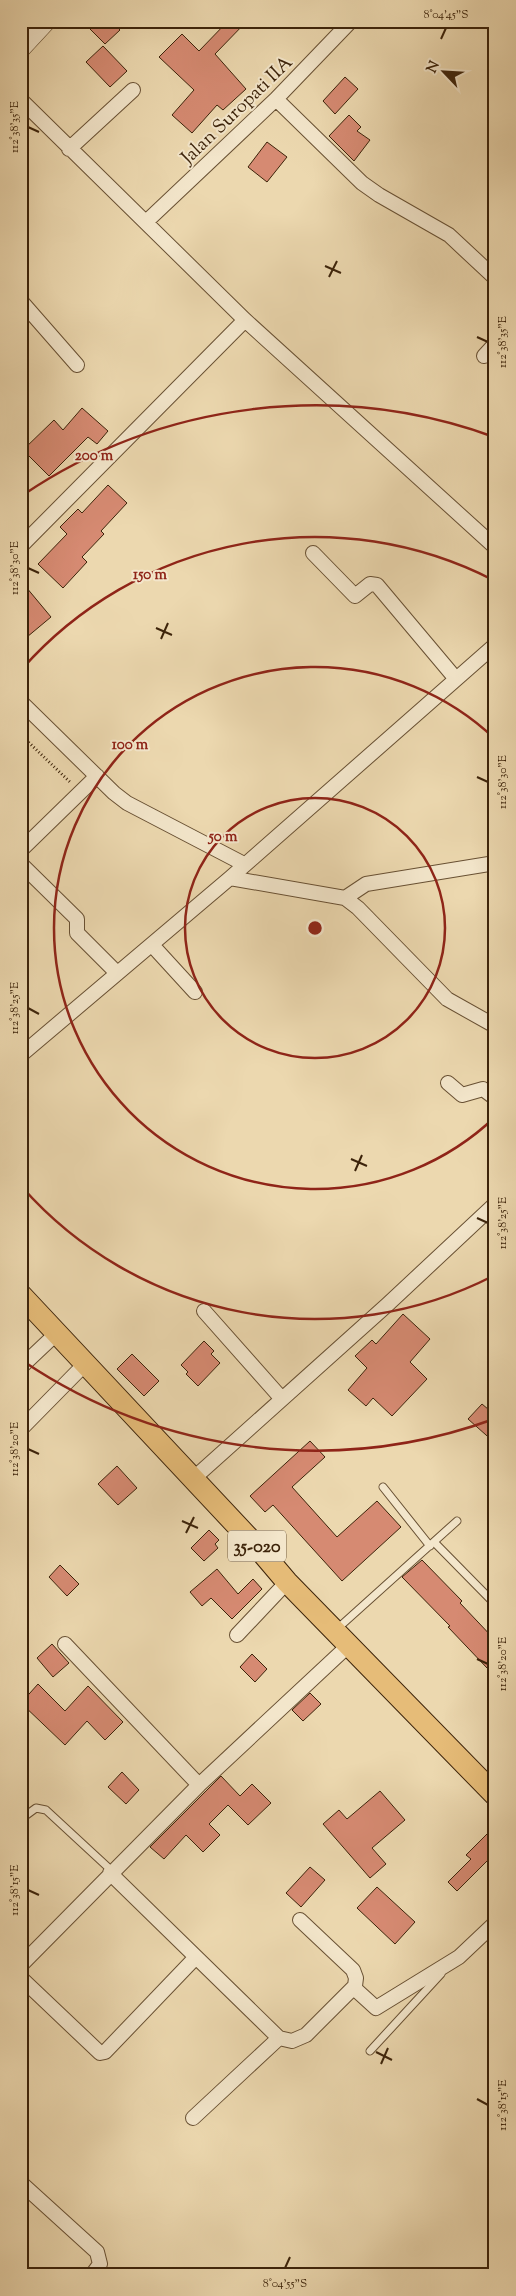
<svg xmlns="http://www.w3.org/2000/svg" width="516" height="2296" font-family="'Sorts Mill Goudy',serif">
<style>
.building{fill:#d68a72;stroke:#3c230a}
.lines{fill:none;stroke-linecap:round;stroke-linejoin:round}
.service-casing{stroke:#685033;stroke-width:9}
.minor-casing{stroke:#685033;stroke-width:16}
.tertiary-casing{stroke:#685033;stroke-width:19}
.primary-casing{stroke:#3c230a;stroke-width:23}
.path{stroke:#3c230a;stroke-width:3;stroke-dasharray:1 2.5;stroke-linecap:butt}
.service{stroke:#f3e6cb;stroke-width:7}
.minor{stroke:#f3e6cb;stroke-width:14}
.tertiary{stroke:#f3e6cb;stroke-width:18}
.primary{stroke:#e6bc78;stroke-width:21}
.ticks{fill:none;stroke:#3c230a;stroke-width:2}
.ring{fill:none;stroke:#8f2418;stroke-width:2.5}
.labels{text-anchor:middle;stroke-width:4;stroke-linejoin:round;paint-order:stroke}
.shield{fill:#f3e6cb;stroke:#735e44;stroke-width:1}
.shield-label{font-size:18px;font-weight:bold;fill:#3c230a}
.street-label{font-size:19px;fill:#3c230a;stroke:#f3e6cb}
.centre{fill:#8f2418;stroke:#f3e6cb;stroke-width:2.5}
.ring-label{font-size:15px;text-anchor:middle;font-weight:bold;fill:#8f2418;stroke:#f3e6cb;stroke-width:4;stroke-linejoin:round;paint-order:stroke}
.neatline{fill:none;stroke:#3c230a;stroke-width:2}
.ticks-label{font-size:12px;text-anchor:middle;fill:#3c230a}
</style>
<rect width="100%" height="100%" fill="#ecd8af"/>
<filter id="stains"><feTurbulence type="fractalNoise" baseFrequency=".004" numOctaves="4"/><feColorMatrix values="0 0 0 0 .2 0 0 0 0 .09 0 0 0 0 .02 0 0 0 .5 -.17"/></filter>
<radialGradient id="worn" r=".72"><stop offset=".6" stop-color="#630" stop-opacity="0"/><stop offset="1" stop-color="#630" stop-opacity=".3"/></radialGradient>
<!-- building -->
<path class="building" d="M82 21H111L120 30 105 44Z
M228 21H247L215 54 246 89 223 110 217 105 192 133 172 115 194 90 159 57 182 34 199 51Z
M103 46 127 71 110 87 86 62Z
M345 77 358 89 335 114 323 101Z
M349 115 361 127 357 131 370 140 354 161 329 136Z
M267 142 287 157 267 182 248 167Z
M82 408 108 431 97 444 88 437 49 476 23 450 54 420 63 430Z
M108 485 127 503 101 531 104 534 82 557 87 562 63 588 38 564 67 534 60 527 78 509 82 513Z
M21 581 51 617 21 642Z
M403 1314 430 1339 410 1362 427 1379 392 1416 373 1398 366 1406 348 1390 367 1368 355 1356 372 1340 376 1344Z
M204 1341 214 1351 211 1354 220 1363 198 1386 186 1374 188 1372 181 1365Z
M132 1354 159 1381 144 1396 117 1369Z
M482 1404 495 1415V1443L468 1419Z
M310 1441 325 1457 292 1487 337 1537 377 1501 401 1527 342 1581 273 1505 265 1512 250 1496Z
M117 1466 137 1488 118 1505 98 1484Z
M209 1530 219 1540 215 1544 218 1548 204 1561 191 1548Z
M422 1560 462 1601 460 1603 495 1640V1661L487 1668 448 1627 450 1626 402 1577Z
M60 1565 79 1584 67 1596 49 1577Z
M217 1569 238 1594 253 1579 262 1589 232 1619 211 1598 202 1606 190 1592Z
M52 1644 69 1663 53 1677 37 1658Z
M252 1654 267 1669 255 1682 240 1667Z
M38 1684 65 1711 88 1686 123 1722 105 1740 87 1721 65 1745 21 1703Z
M310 1693 321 1704 303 1721 292 1710Z
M122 1772 139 1790 126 1804 108 1787Z
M221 1776 240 1796 252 1784 271 1803 248 1825 228 1805 209 1824 220 1835 203 1852 186 1835 164 1859 150 1847Z
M380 1791 405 1820 372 1848 386 1864 370 1878 323 1824 339 1810 347 1819Z
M488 1833 495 1840V1853L457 1891 448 1882 471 1859 466 1855Z
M310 1867 325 1880 301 1907 286 1893Z
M377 1887 415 1922 395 1944 357 1908Z"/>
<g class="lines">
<!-- service casing -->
<g class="service-casing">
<path id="service" d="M383 1487 430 1546
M434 1542 495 1604
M337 1629 457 1521
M21 1819 36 1808 46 1810 112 1871
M370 2051 441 1974"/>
</g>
<!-- minor casing -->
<g class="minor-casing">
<path id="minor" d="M276 99 362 183 379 195 449 235 495 278
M21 100 245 320 495 547
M69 149 133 90
M146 222 276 99 351 21
M21 301 77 365
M484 356 495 344
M21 546 245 320
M313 553 355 596 370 584 377 585 456 679
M21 702 114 793 127 803 244 864
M21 850 97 776
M21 864 77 919V933L117 973
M230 878 345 898 358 908 447 999 495 1026
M345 898 366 884 495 863
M152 945 195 992
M21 1055 230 878 495 645
M448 1083 462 1095 483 1089 495 1098
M204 1311 282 1399
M21 1367 57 1333
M21 1429 85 1364
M193 1479 387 1305 495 1204
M237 1635 287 1582
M65 1644 199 1785
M110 1873 279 2038
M21 1965 199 1785 349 1645
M21 1978 100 2053 105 2052 196 1957
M354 1988 376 2008 459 1957 495 1923
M193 2118 279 2038 292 2041 306 2035 355 1986 356 1978 353 1970 300 1920
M21 2183 97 2252 100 2264 92 2275"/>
</g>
<!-- tertiary casing -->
<g class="tertiary-casing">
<path id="tertiary" d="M21 49 47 21"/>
</g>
<!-- primary casing -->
<g class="primary-casing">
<path id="primary" d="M21 1295 259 1549 287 1582 495 1795"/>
</g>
<!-- path -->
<path class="path" d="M21 735 71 783"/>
<!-- service -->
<use href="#service" class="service"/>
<!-- minor -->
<use href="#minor" class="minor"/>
<!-- tertiary -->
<use href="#tertiary" class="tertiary"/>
<!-- primary -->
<use href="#primary" class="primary"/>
</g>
<!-- ticks -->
<path class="ticks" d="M441 39 446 28M28 127 39 132M325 266 341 273M329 277 337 261M477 337 488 342M28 568 39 573M156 628 172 635M161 639 168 623M477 777 488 782M28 1008 39 1014M351 1159 367 1166M355 1171 362 1155M477 1218 488 1223M28 1449 39 1454M182 1521 198 1528M186 1533 194 1517M477 1659 488 1664M28 1890 39 1895M376 2052 392 2060M381 2064 388 2048M477 2099 488 2105M285 2268 290 2257"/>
<!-- distance rings -->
<g class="ring">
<circle cx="315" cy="928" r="130"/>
<path d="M495 1117A261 261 0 1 1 495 739"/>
<path d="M493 1276A391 391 0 0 1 22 1187M22 669A391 391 0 0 1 493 580"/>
<path d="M494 1419A522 522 0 0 1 23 1361M23 495A522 522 0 0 1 494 437"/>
</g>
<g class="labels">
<!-- shield labels -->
<rect class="shield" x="228" y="1530.5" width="58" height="31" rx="4"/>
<g class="shield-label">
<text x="257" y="1552">35-020</text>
</g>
<!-- street labels -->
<g class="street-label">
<text transform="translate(236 109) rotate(-44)" y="7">Jalan Suropati IIA</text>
</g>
</g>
<circle cx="315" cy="928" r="8" class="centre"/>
<g class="ring-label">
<text x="94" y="460">200 m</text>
<text x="150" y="579">150 m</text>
<text x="130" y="749">100 m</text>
<text x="223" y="841">50 m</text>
</g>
<!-- margin -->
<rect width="516" height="2296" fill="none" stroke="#ecd8af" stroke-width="55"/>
<!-- north arrow -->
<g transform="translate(444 72) rotate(295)" stroke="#f3e6cb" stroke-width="4" paint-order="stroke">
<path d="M0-4L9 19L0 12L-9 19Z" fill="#3c230a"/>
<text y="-8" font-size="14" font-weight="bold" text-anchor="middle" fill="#3c230a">N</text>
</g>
<rect x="28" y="28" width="460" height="2240" class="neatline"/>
<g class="ticks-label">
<text x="446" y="18">8°04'45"S</text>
<text transform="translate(14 127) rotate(-90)" y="4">112°38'35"E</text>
<text transform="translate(502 342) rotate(-90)" y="4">112°38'35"E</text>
<text transform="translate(14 568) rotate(-90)" y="4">112°38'30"E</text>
<text transform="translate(502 782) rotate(-90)" y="4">112°38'30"E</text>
<text transform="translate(14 1008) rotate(-90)" y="4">112°38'25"E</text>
<text transform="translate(502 1223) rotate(-90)" y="4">112°38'25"E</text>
<text transform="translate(14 1449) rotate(-90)" y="4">112°38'20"E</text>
<text transform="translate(502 1664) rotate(-90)" y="4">112°38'20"E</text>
<text transform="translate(14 1890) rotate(-90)" y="4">112°38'15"E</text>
<text transform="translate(502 2105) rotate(-90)" y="4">112°38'15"E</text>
<text x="285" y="2287">8°04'55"S</text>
</g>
<rect width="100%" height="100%" filter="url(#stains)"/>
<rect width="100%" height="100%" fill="url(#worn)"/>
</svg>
